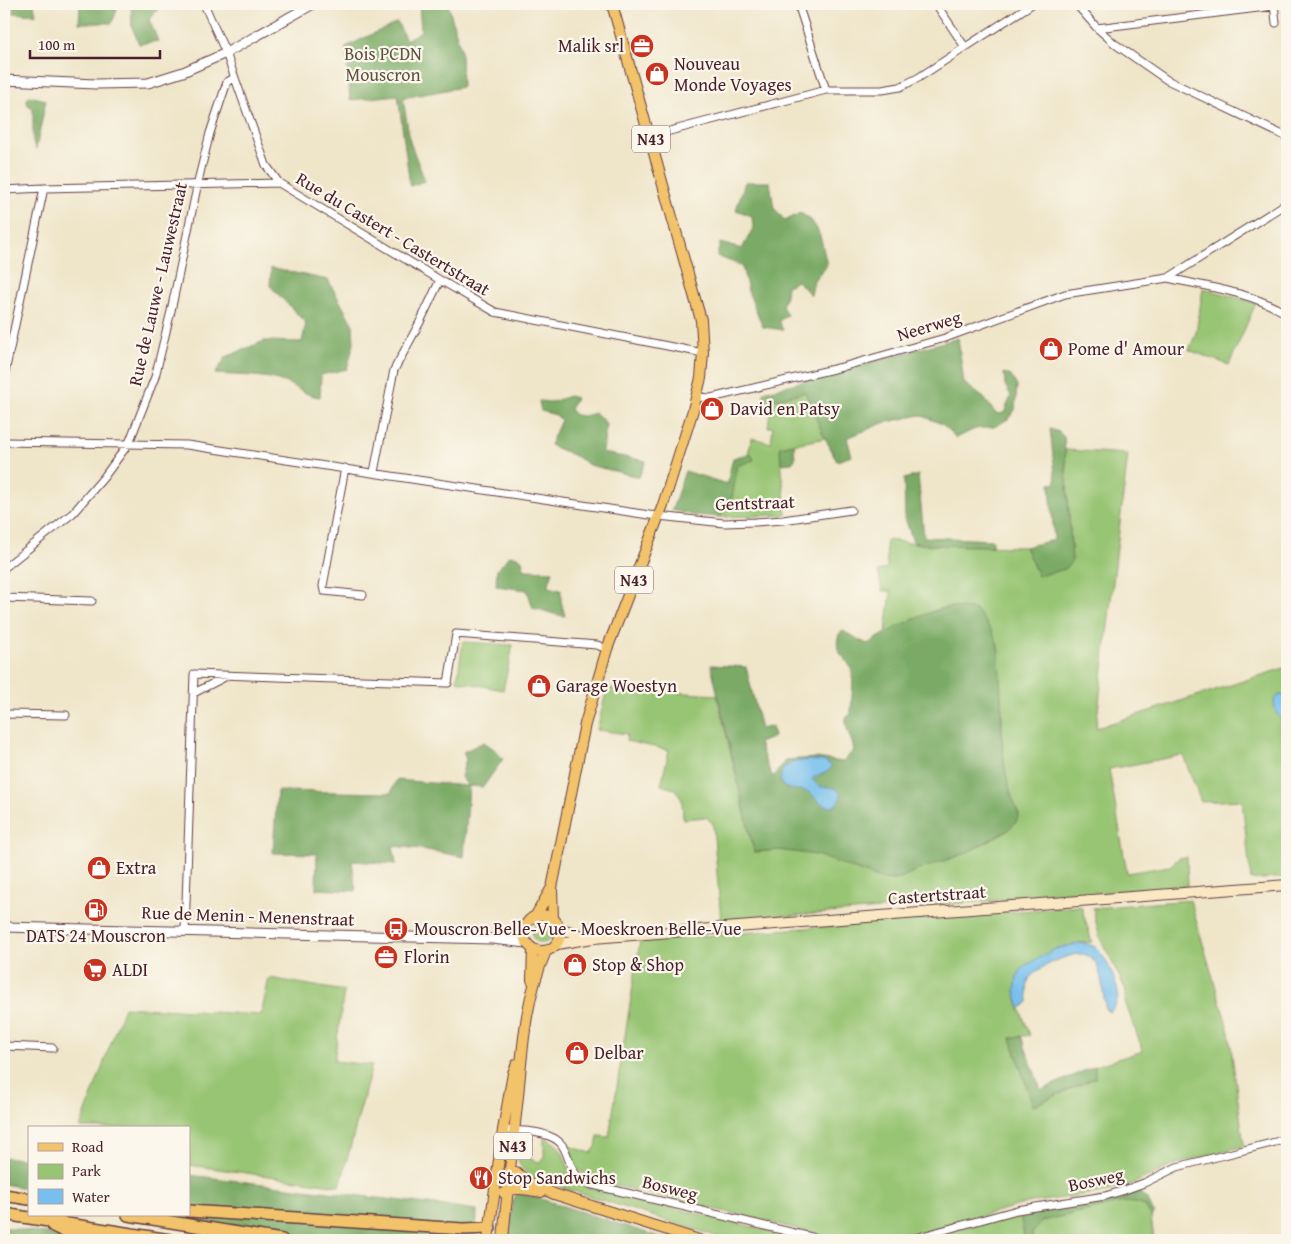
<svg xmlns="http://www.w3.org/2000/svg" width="1291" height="1244" font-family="'Gentium Book Plus',serif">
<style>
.green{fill:#98c573;stroke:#71724f}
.forest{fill:#7aaa65;stroke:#626448}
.water{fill:#76bfee;stroke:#606f8c}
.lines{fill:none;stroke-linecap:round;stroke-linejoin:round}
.minor-casing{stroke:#633d43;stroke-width:9}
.tertiary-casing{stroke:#633d43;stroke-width:11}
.secondary-casing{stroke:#633d43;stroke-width:12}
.primary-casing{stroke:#633d43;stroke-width:12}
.trunk-casing{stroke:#633d43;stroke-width:14}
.minor{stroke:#fff;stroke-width:7}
.tertiary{stroke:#fff;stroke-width:9}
.secondary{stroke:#fae7c3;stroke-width:10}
.primary{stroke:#f2c36a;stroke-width:10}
.trunk{stroke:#f2c36a;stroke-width:11}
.labels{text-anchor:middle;stroke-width:4.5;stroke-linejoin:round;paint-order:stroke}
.shield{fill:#fbf7ec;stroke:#7f6065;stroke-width:1}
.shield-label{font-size:16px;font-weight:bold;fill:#4a1f2b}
.poi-label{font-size:18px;fill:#4a1f2b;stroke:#fbf7ec;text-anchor:start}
.park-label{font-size:18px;fill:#615141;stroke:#fbf7ec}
.street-label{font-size:18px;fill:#4a1f2b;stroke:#fbf7ec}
</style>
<rect width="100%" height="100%" fill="#fbf7ec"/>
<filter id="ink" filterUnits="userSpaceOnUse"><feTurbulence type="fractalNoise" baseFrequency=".02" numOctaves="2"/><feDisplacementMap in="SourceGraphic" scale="10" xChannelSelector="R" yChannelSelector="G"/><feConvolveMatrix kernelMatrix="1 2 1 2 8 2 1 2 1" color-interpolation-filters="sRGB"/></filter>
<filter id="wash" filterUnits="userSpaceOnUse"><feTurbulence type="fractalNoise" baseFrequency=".0096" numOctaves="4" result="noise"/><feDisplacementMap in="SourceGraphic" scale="20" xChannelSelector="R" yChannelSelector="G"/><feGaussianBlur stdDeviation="1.12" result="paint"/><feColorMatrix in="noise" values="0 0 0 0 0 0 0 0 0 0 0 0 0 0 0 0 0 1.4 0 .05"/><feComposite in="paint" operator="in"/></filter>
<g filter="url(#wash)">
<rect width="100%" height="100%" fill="#efe5c9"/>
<!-- green -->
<path class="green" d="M1203 288 1256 303 1229 365 1189 350 1196 333Z
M805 392 825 438 780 447 786 515 721 517 723 505 732 498 737 466 751 453 748 454 752 438 771 443 773 427H768L772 400Z
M1065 450 1128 454 1096 728 1287 667V877L1251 880 1242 800 1201 802 1183 755 1109 769 1127 873 1170 866 1179 858 1187 857 1188 886 721 921 713 824 706 817 683 819 682 800 675 789 661 785 669 750 626 741 627 734 597 730 607 688 717 695 754 852 778 850 817 855 881 879 895 880 923 868 966 853 1008 830 1019 814 1013 802 1007 781 1002 750V701L976 610 950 607 939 609 886 633 891 591H882L878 571 887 568 886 540 928 545 1025 547 1038 576 1072 561Z
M463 642 513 645 503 690 457 681Z
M1190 900 1229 1032 1244 1146 1176 1164 1125 1187 1103 1192 1028 1203 893 1240H844L588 1179 576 1167 569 1146 591 1153 596 1147 598 1136 609 1137 640 941 1081 906 1092 942 1079 943 1055 949 1015 991 1020 1009 1030 1035 1011 1038 1033 1105 1095 1078V1066L1143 1051 1125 1002 1126 990 1099 936 1093 908Z
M532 933a10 10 0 1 1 20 0a10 10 0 1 1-20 0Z
M269 978 344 991 334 1061 372 1065 340 1186 189 1165V1128H80L124 1007 261 1015Z
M527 1136 533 1138 526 1146 527 1156 530 1159 539 1162 544 1159V1138C574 1147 558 1175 587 1187L807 1240H728L535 1179C516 1167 516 1160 520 1139Z
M1123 1202 1136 1203 1145 1206 1151 1217 1154 1240H1033L1032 1234 1042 1221Z
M1020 1215 1025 1240H918L952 1230Z"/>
<!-- forest -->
<path class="forest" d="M14 4H34L36 15 14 13 13 8Z
M80 4H119L112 23H79Z
M131 4H159L157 11 149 19 158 41 139 44 132 27Z
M419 4H448L461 51 462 87 403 98 410 142 425 181 410 186 398 95 350 100 346 47 397 22 406 40 421 31Z
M29 96 46 100 36 149 33 143V109L26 103Z
M745 182H770L774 208 785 221 800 213C822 224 821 243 827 265L814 280 811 295 797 281 787 286 786 295 782 306 787 315 779 321 783 330 763 327 748 291 742 266 717 256 720 243 742 249 753 228 752 216 736 210Z
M271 268 328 280 353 325 354 343 347 369 321 375 320 397C306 396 297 387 284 382 263 374 238 376 215 374L226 357 264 341 302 342 306 323 270 286Z
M958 338 964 383 984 398 996 414 1004 413 1011 396 1005 385 1004 373 1011 376 1017 386 1015 410 1008 419 994 427 975 429 956 438 942 424 920 415 883 423 847 438 852 456 837 461 822 432 805 392 763 402 764 392Z
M569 396 576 398 570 409 575 415 584 416 595 413 606 423 603 453 646 461 639 477 589 465 577 457 550 445 561 420 556 415 541 411 539 401 552 402Z
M1050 429 1059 432 1064 437 1072 561 1065 569 1038 576 1025 547 1054 540 1050 484 1056 483Z
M794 444 795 459 792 463 781 464 780 447Z
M751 453 754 460 737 466 732 498 723 505 721 517 692 515 672 510 685 471 727 484 733 458Z
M918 475 924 537 993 540 992 546 928 545 913 542 905 518 904 479Z
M510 555 521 558 525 570 553 571 548 587 561 590V601L565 616C553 615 544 610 533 608L527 590 496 586 497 570Z
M950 607 976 610C984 619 992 630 997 642 1000 652 999 666 1000 677 1003 722 998 771 1019 814L1016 822 1008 830 966 853 923 868 895 880 881 879 817 855 778 850 754 852 711 665 746 667 761 729 772 726 774 737 759 743 766 763 773 777 786 760 816 758 843 762 854 750C852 738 845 730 846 718L851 714C851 701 854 686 852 673 849 655 832 657 839 634L843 631 861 641 868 644C893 628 922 613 950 607Z
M484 742 494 749 503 759 483 787 469 786 464 857 422 849 393 846 396 864 352 861 356 891 316 889 317 854 273 853 277 791 391 793 396 780 468 786 461 777 466 759 463 752Z
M1021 1036 1041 1090 1095 1066V1078L1033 1106 1011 1038Z
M4 1157 29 1160V1189L4 1184Z
M189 1175 477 1210 476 1240H282L159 1215H189Z
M1138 1191 1148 1200 1154 1213 1151 1217 1145 1206 1136 1203 1123 1202 1042 1221 1032 1233 1033 1240H1025L1020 1215Z
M521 1194 535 1197 669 1240H509L513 1201 516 1195Z
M4 1227 83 1240H4Z"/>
<!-- water -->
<path class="water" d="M1279 695 1287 696V720H1281L1275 710 1274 701Z
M807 760 824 761 831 765V768C826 775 818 773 812 779L820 787C830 787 840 786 841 797 831 817 819 801 809 792 796 787 773 795 783 768L794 762Z
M1079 943C1085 944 1090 944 1095 947 1104 953 1118 983 1118 994 1118 1001 1114 1008 1110 1012L1106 1010C1103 997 1103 975 1096 964 1093 959 1086 953 1080 954 1067 954 1036 968 1029 979 1026 985 1028 996 1028 1002L1020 1009 1015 991 1017 977 1023 967 1055 949Z"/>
</g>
<g filter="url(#ink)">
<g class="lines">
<!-- minor casing -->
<g class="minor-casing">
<path id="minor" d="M204 4 226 53 266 165 279 183
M798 4 826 90
M936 4 965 47
M1076 4 1097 28 1115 44 1167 80 1287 137
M1274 4 1276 23
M1097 28 1274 6
M651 136 826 90H882L900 87 918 78 1032 4
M4 190 44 188 279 183 440 280 495 312 703 353
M1168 278C1208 287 1251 292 1287 314
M4 377 44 188
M697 397 711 398 842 367 945 338 1065 294 1168 278 1287 203
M4 442 187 445 649 515 724 523 755 522 783 520 851 510
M345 468 323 586 324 591 363 595
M374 472 394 370 420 322 440 280
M4 568 73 513 104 477 129 443 155 377 171 311 200 173 210 133 227 82 234 78
M4 598 92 601
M194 693 227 676
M4 714 66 715
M185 931 194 674 448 683 456 634 597 645 607 649
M4 1046 53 1048
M503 1130C518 1131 535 1130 549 1136 575 1145 561 1171 589 1184L824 1240
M908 1240 1017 1210 1105 1196 1122 1191 1144 1183 1177 1167 1287 1139"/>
</g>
<!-- tertiary casing -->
<g class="tertiary-casing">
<path id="tertiary" d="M4 80 96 84 148 83 183 72 226 53 313 4
M4 927 492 939 527 943
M492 939 526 926"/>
</g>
<!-- secondary casing -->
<g class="secondary-casing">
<path id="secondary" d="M559 928 586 937
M557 944 593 938 1287 885"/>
</g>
<!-- primary casing -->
<g class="primary-casing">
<path id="primary" d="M524 933a18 18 0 1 1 36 0a18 18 0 1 1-36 0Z
M535 917 551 889
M553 919 552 888 585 724 607 649 663 505 693 410 701 378 703 353 701 320 612 4
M532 980 533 949
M511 1172H516L526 1181 554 1194 699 1240
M504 1193C515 1186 529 1190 541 1192
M488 1240 503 1130 513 1073 517 1064
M503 1240C507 1192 513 1144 518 1096 523 1044 525 1000 546 951"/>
</g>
<!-- trunk casing -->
<g class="trunk-casing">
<path id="trunk" d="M4 1195 29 1199
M189 1211 463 1229 490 1228
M4 1214 170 1240
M128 1215 282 1240
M53 1226 68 1233 101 1240"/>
</g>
<!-- minor -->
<use href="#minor" class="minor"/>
<!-- tertiary -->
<use href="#tertiary" class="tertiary"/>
<!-- secondary -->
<use href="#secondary" class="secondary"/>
<!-- primary -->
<use href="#primary" class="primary"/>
<!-- trunk -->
<use href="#trunk" class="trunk"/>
</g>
</g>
<!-- icons -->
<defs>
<g id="office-disc" transform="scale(1.25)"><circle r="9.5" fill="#c8321e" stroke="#fbf7ec"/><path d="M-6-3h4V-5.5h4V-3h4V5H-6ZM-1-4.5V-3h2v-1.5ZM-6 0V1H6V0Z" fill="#fff"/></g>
<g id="shop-disc" transform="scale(1.25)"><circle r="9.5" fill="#c8321e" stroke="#fbf7ec"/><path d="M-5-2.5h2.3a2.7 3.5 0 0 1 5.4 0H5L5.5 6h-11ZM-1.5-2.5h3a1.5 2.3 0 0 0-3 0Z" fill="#fff"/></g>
<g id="fuel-disc" transform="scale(1.25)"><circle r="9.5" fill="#c8321e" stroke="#fbf7ec"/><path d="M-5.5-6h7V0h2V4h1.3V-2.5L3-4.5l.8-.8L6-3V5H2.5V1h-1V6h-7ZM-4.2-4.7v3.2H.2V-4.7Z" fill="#fff"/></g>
<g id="bus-disc" transform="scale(1.25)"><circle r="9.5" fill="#c8321e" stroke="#fbf7ec"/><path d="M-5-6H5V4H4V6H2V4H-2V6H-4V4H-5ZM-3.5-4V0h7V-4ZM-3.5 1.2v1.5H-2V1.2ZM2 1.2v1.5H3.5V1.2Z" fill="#fff"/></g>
<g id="supermarket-disc" transform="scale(1.25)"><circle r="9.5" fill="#c8321e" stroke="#fbf7ec"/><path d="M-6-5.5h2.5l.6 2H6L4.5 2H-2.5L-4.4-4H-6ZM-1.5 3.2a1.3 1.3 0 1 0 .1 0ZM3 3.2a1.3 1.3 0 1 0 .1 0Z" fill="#fff"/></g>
<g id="restaurant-disc" transform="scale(1.25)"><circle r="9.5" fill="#c8321e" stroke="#fbf7ec"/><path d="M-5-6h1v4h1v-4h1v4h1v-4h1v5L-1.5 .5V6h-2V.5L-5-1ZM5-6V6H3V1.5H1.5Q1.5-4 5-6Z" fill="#fff"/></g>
</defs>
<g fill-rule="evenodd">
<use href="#office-disc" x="642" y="46"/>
<use href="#shop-disc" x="657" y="74"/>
<use href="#shop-disc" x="1051" y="349"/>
<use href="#shop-disc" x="712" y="409"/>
<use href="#shop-disc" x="539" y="686"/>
<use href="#shop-disc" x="99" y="868"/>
<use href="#fuel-disc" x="96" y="910"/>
<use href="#bus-disc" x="396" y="929"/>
<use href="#office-disc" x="386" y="957"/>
<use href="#shop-disc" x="575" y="965"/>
<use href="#supermarket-disc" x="95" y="970"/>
<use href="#shop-disc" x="577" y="1053"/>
<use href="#restaurant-disc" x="481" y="1178"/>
</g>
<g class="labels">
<!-- shield labels -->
<g class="shield">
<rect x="632" y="125.5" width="38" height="27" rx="4"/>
<rect x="615" y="566.5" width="38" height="27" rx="4"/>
<rect x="494" y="1132.5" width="38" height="27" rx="4"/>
</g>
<g class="shield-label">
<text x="651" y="145">N43</text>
<text x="634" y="586">N43</text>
<text x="513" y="1152">N43</text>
</g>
<!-- poi labels -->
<g class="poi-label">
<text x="624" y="52" text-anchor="end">Malik srl</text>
<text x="674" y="70">Nouveau<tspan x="674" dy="21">Monde Voyages</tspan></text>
<text x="1068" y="355">Pome d' Amour</text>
<text x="730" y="415">David en Patsy</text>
<text x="556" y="692">Garage Woestyn</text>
<text x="116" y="874">Extra</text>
<text x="414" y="935">Mouscron Belle-Vue - Moeskroen Belle-Vue</text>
<text x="96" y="942" text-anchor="middle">DATS 24 Mouscron</text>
<text x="404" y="963">Florin</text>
<text x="592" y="971">Stop &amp; Shop</text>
<text x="112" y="976">ALDI</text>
<text x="594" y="1059">Delbar</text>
<text x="498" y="1184">Stop Sandwichs</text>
</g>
<!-- park labels -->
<g class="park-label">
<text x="383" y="60">Bois PCDN<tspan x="383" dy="21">Mouscron</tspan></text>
</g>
<!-- street labels -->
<g class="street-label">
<text transform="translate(393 234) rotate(31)" y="6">Rue du Castert - Castertstraat</text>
<text transform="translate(158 284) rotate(-77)" y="6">Rue de Lauwe - Lauwestraat</text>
<text transform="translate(929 326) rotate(-17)" y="6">Neerweg</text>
<text transform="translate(755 503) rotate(-2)" y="6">Gentstraat</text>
<text transform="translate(937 895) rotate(-4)" y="6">Castertstraat</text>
<text transform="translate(248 916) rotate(2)" y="6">Rue de Menin - Menenstraat</text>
<text transform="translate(1096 1180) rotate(-12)" y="6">Bosweg</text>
<text transform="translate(670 1188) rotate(14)" y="6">Bosweg</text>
</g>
</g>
<!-- margin -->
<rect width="1291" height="1244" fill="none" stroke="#fbf7ec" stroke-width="20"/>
<!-- legend -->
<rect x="28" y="1126" width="162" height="90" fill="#fbf7ec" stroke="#b4a19f"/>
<rect x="38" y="1143" width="25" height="8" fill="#f2c36a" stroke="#b4a19f"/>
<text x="72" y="1152" font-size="15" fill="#4a1f2b">Road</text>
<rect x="38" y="1164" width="25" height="15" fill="#98c573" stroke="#b4a19f"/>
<text x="72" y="1176" font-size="15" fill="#4a1f2b">Park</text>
<rect x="38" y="1189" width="25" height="15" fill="#76bfee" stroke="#b4a19f"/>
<text x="72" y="1202" font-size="15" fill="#4a1f2b">Water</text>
<!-- scale -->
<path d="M30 50v8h130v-8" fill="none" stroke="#4a1f2b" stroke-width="2.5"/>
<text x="38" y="50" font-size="15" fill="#4a1f2b" stroke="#fbf7ec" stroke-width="4" paint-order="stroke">100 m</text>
</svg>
